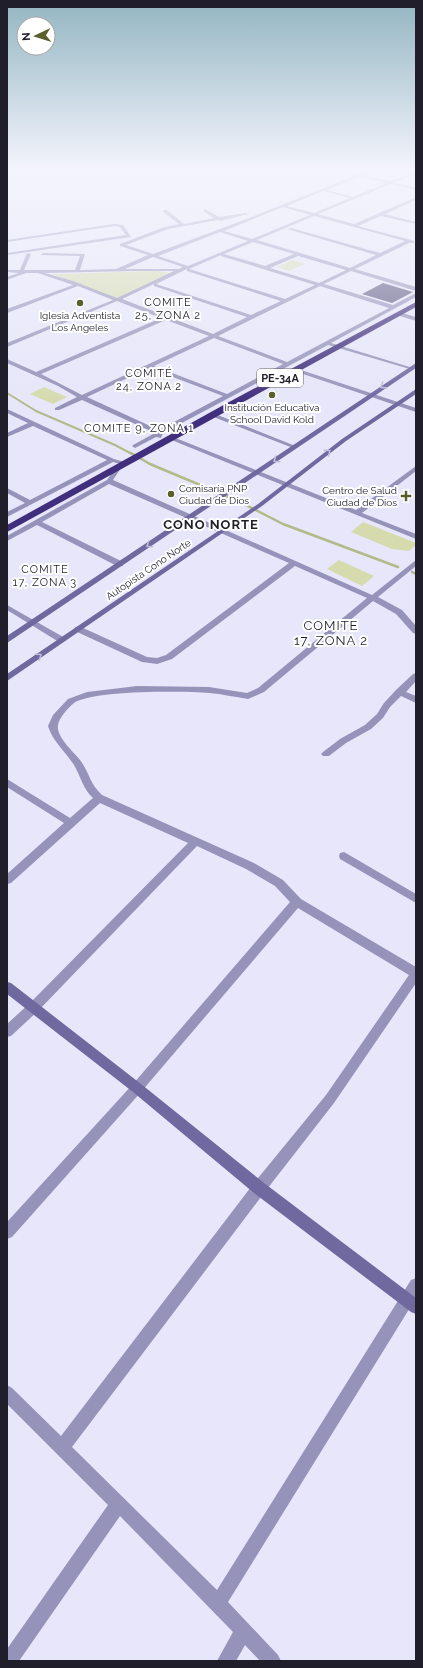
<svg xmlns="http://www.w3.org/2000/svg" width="423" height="1668" font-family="Raleway,sans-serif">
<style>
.green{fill:#d5dbad}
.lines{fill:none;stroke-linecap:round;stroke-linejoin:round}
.stream-far1{stroke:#b3b989;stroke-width:2}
.stream{stroke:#b3b989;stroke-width:2.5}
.building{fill:#59557e}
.street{fill:#9593b9;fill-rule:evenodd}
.secondary{fill:#6f69a0;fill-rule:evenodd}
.highway{fill:#3f2f7c;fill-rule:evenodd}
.oneway{stroke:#bebcd4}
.poi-dot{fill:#5a5f2d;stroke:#fff;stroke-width:1.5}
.labels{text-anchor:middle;stroke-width:4;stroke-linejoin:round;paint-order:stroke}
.far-poi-label{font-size:10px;fill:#1f1e2a;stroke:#fff}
.far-street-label{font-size:10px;fill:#1f1e2a;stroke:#fff}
.far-neighbourhood-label{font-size:11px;letter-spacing:1px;fill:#1f1e2a;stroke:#fff}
.shield{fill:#fff;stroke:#62626a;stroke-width:1}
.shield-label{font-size:11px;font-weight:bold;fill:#1f1e2a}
.far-district-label{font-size:13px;font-weight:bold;letter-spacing:1px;fill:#1f1e2a;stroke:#fff}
.neighbourhood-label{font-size:13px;letter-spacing:1px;fill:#1f1e2a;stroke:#fff}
</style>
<rect width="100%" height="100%" fill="#e7e6fa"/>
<!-- green -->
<path class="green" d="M293 260 305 264 289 271 277 267Z
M158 271 170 273 117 298 52 274Z
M44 387 67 397 53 404 30 394Z
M363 522 416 543V545L409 551 392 549 351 532Z
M339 560 374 576 362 586 327 569Z"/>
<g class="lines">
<!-- stream-far1 -->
<path class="stream-far1" d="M7 393 36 411 115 445 132 454"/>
<!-- stream -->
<path class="stream" d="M131 453 150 464 236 500 283 524 398 567
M412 572 416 574"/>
</g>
<!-- building -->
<path class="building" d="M383 283 413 292 392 303 362 294Z"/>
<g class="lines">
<!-- street -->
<path class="street" d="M364 172H369L363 175 390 181 416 172V173L394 183 416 188V190L391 184 318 214 354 224 416 197V200L385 214 416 222V224L381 216 358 226 411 240 414 241V243H409L355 269 416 287V291L351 271 324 284 393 305 416 293V297L331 343 413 368V370L328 345 163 433 161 438 156 437 135 448 132 446 133 445 155 433 82 400 59 410H55V408L77 397 58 386 7 363V359L36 372 161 318 117 301 7 347V343L113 300 78 286 7 313V309L73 285 38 273H26L7 280V277L19 273 7 272V270H20L27 253 31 254 24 270H75L80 256 41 255 43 253 85 254 80 270 116 269 148 255 120 246V244L165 227 179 224 163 212V210H167L184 224 214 218 203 211 205 209 219 217 246 213 248 214 220 221 218 220 168 229 126 245 153 254 244 220ZM359 177 386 183 353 197 327 190ZM323 191 350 198 314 213 287 206ZM283 207 310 215 252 239 224 231ZM314 216 405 241 380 253 291 228 287 229 376 255 350 268 257 240ZM220 232 248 241 188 266 158 256ZM253 242 294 254 265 266 224 254ZM221 255V256L315 285 285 299 189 269ZM298 256 346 270 319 283 270 268ZM153 257 183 267 179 269H125ZM187 269V271L281 301 251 315 156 284ZM134 271H174L117 298 73 281 45 273ZM154 284V286L247 317 213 334 122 299ZM320 286 389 308 287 362 218 336ZM166 320 209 336 82 395 41 374ZM214 338 283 364 227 394 154 366ZM149 368 223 396 159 430 87 397Z
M114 224 123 225 131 237 7 255V253L126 235 120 227 114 226 7 242V240Z
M399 312 416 317V321L397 315 396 314Z
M294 369H298L416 408V412L294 371Z
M7 409 114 459 128 463 125 465 113 462 7 517V512L25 503 7 493V488L30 500 107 460 33 426 7 437V433L28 423 7 413Z
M211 414H215L298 447 293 448 211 416Z
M169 437H173L356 510 416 466V471L362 513 416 534V539L169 439Z
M118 466 121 468 113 480 372 595 416 560V566L378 597 402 610 416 626V634L413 633 396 614 373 601 264 692 248 699C235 697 222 694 209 693 184 691 93 690 74 703 68 708 59 718 58 725 56 737 73 751 80 760 90 773 89 783 102 795L254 863 283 880 301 899 416 967V983L334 1103 264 1193 72 1447 217 1590 411 1280 416 1278V1298L228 1602 278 1655 281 1661H260L245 1645 236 1661H217L233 1632 120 1516 19 1661H7V1649L108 1505 7 1404V1385L12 1388 61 1436 254 1183 326 1095 409 975 298 908 141 1092 12 1237 7 1239V1222L133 1084 290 902 275 886 246 869 197 846 38 1011 11 1036 7 1037V1024L30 1003 188 843 100 803 11 883 7 884V874L64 823 7 787V779L70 818 93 798C83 789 81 777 74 765 65 751 53 742 48 726L53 715 68 699 87 692 137 686 209 687 247 693 258 688 367 598 295 566 172 659 157 664 142 662 75 631V627H81L147 657 157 658 166 655 289 563 109 484 42 522 123 562V566H117L37 525 7 541V536L107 480 116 467Z
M7 605 65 638 66 640 62 643 59 642 7 610Z
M416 673V681L406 692 416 696V703L401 696 390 707 383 718 371 729 346 743 329 756H323L321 754 323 752 340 739 365 725 377 714 384 703 396 690 413 674Z
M344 852 416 894V903L340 859 339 856 340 853Z"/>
<!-- secondary -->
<path class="secondary" d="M416 363V368L7 643V636Z
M416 389V394L346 441 262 506 7 681V674L258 504 342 439Z
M7 982 11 983 141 1084 264 1183 416 1298V1314L411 1312 254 1193 133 1092 7 994Z"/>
<!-- highway -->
<path class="highway" d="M416 302V307L7 532V525L229 402Z"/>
</g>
<!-- one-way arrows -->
<defs><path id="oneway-chevron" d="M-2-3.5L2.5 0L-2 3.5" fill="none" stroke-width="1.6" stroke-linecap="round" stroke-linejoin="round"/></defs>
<g class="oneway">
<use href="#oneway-chevron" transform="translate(383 386) rotate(147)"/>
<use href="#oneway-chevron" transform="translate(328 452) rotate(-37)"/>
<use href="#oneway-chevron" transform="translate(276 460) rotate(146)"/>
<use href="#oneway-chevron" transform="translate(149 545) rotate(146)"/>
<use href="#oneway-chevron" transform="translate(39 656) rotate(-35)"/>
</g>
<!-- sky -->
<linearGradient id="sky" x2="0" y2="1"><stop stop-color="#93b6c2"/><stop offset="0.42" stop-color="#f4f4fd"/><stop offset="1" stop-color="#f4f4fd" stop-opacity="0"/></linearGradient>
<rect width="423" height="405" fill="url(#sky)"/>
<!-- markers -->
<g class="poi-dot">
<circle cx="80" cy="303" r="4"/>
<circle cx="272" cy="395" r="4"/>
<circle cx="171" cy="494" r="4"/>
<path d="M404 490h4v4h4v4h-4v4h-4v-4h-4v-4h4z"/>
</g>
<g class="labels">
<!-- far-poi labels -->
<g class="far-poi-label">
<text x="80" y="319">Iglesia Adventista<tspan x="80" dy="12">Los Angeles</tspan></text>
<text x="272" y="411">Institución Educativa<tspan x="272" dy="12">School David Kold</tspan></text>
<text x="179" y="492" text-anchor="start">Comisaría PNP<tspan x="179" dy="12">Ciudad de Dios</tspan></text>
<text x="397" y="494" text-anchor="end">Centro de Salud<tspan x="397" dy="12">Ciudad de Dios</tspan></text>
</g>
<!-- far-street labels -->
<g class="far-street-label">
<text transform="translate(148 569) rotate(-34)" y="4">Autopista Cono Norte</text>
</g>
<!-- far-neighbourhood labels -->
<g class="far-neighbourhood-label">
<text x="168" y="306">COMITE<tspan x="168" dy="13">25, ZONA 2</tspan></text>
<text x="149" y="377">COMITÉ<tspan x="149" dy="13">24, ZONA 2</tspan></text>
<text x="139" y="432">COMITE 9, ZONA 1</text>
<text x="45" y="573">COMITE<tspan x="45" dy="13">17, ZONA 3</tspan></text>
</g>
<!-- shield labels -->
<rect class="shield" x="257" y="369" width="46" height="18" rx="3"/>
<g class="shield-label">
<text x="280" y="382">PE-34A</text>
</g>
<!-- far-district labels -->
<g class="far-district-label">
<text x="211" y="529">CONO NORTE</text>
</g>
<!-- neighbourhood labels -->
<g class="neighbourhood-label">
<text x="331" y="630">COMITE<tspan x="331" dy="15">17, ZONA 2</tspan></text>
</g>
</g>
<!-- border -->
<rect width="423" height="1668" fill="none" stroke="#1f1e2a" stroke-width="16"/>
<!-- north arrow -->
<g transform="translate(36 36) rotate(266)"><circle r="19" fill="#ffffff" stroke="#a5a5aa"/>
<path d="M0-3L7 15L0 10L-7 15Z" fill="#5a5f2d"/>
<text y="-6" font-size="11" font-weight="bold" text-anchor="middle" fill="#1f1e2a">N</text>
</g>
</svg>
